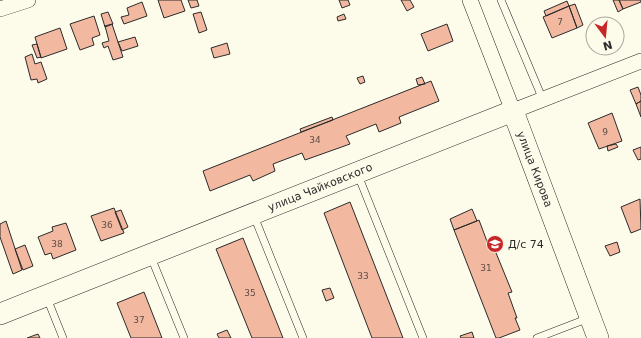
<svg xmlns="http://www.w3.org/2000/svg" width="641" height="338" font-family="'DejaVu Sans',sans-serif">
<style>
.building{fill:#f2b8a0;stroke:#2b2b2b}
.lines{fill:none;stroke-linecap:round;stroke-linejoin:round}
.lane-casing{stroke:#2b2b2b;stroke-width:8}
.street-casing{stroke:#2b2b2b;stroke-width:16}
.secondary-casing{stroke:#2b2b2b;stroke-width:22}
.lane{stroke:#fdfbea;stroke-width:7}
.street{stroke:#fdfbea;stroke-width:15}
.secondary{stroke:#fdfbea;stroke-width:21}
.labels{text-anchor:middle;stroke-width:3;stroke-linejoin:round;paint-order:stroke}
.number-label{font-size:9px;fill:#5d4e48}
.street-label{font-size:11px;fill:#2b2b2b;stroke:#fdfbea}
.poi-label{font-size:11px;fill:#2b2b2b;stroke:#fdfbea;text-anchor:start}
</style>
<rect width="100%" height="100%" fill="#fdfbea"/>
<!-- building -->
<path class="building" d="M158 0H181L185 11 164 18Z
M188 0H197L199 6 191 8Z
M339 0H348L350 5 342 8Z
M401 0H410L414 7 407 11Z
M613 0H619L623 9 618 12Z
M619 0H641V2L623 9Z
M567 1 569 6 546 16 544 11Z
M142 2 147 16 124 24 121 17 129 15 127 8Z
M575 4 583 25 577 28 569 6Z
M569 6 577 28 552 38 543 17Z
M108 12 113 24 105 27 101 14Z
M201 12 207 30 199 33 193 14Z
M344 14 346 19 338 21 337 17Z
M94 16 100 35 92 38 94 45 80 50 70 24Z
M112 24 123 57 113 60 108 46 104 48 102 43 109 41 105 26Z
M447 24 453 41 428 51 421 34Z
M60 28 67 49 41 58 35 37Z
M135 37 138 46 122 51 118 42Z
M227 43 230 54 214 58 211 48Z
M37 44 41 57 37 58 32 45Z
M32 54 35 64 41 62 47 79 38 83 37 79 31 80 25 57Z
M363 76 365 82 360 84 357 78Z
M422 77 425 84 418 85 416 79Z
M431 81 439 101 399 117 401 123 379 132 376 124 346 136 350 144 305 160 302 153 273 164 275 171 253 181 250 175 210 191 203 171Z
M638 87 641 95V101L636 104 630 90Z
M641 101V117L636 104Z
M612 113 622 141 599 149 588 123Z
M332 117 333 120 301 132 300 129Z
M616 144 618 147 608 151 607 146Z
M641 147V159L638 160 633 150Z
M640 199 641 229 631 233 621 207Z
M350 202 403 338H372L324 213Z
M114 208 124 233 101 241 91 216Z
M472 209 477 221 454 230 450 219Z
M121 210 128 227 122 230 115 212Z
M479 220 488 244 492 243 512 292 508 293 517 318H515L520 330 499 338H496L454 230Z
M6 221 22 270 13 274 0 237V224Z
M66 223 76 250 53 259 51 253 45 255 38 237 53 231 52 227Z
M243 238 283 338H252L216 249Z
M617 242 620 252 610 256 605 246Z
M25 245 33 266 23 270 15 249Z
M330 288 334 298 326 301 322 290Z
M144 292 162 338H131L117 303Z
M227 330 231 338H219L217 334Z
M472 332 474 338H461L460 336Z
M38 334 40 338H27Z"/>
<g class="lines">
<!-- lane casing -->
<g class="lane-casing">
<path id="lane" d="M501 0 543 100
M358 175 423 338
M254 216 303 338
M151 257 184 338
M47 298 63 338
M537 338 589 318"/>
</g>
<!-- street casing -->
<g class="street-casing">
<path id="street" d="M470 0 513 111 641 61
M0 9 28 0"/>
</g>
<!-- secondary casing -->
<g class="secondary-casing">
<path id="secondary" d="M0 314 513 111 598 338"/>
</g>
<!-- lane -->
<use href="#lane" class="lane"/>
<!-- street -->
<use href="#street" class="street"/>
<!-- secondary -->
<use href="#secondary" class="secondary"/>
</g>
<!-- icons -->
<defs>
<g id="school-disc" transform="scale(0.9)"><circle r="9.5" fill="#c62828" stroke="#fdfbea"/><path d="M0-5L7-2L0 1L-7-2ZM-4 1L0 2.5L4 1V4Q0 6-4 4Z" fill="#fff"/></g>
</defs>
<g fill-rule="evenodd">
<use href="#school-disc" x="495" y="244"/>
</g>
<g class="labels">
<!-- number labels -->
<g class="number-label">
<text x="560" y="25">7</text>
<text x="605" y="135">9</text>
<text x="315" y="143">34</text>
<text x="107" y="228">36</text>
<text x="57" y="247">38</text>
<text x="486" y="271">31</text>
<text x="363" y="279">33</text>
<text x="250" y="296">35</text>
<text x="139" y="323">37</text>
</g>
<!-- street labels -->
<g class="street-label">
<text transform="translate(535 169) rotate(69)" y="4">улица Кирова</text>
<text transform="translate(320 187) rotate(-22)" y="4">улица Чайковского</text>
</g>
<!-- poi labels -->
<g class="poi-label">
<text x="508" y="248">Д/с 74</text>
</g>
</g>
<!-- north arrow -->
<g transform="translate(605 36) rotate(164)"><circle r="19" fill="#fdfbea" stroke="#a9a89e"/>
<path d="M0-3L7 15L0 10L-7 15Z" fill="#c62828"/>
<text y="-6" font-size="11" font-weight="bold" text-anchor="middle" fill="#2b2b2b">N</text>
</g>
</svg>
